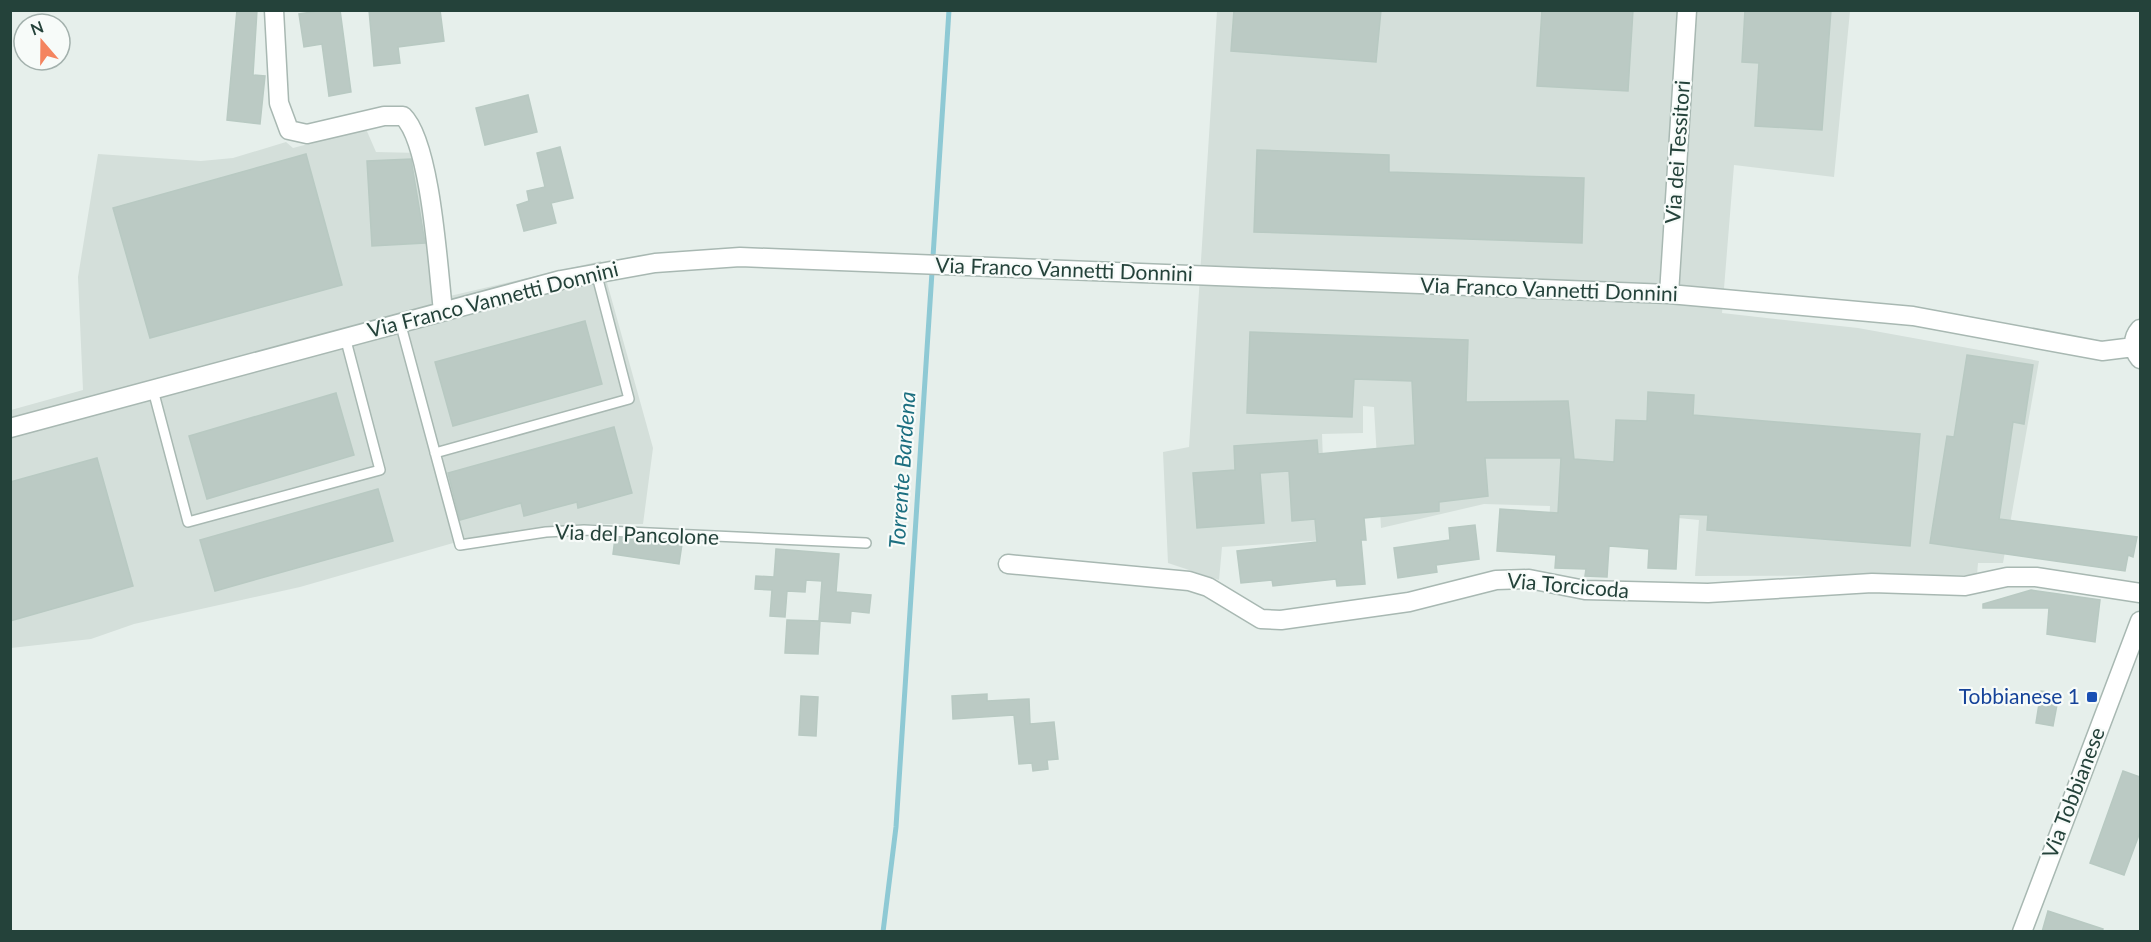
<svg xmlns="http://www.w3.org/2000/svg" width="2151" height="942" font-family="Lato,sans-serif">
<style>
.built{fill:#d4dfda}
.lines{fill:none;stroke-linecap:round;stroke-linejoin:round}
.stream{stroke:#8ec9d4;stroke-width:5}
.building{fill:#bbcac4;stroke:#b8c9c2;stroke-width:1.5}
.lane-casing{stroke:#a8b8b2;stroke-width:12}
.street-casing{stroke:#a8b8b2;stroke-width:21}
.lane{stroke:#fff;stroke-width:9}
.street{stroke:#fff;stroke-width:18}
.transit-dot{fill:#1a4fb4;stroke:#f7fbf9;stroke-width:2}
.labels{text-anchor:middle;stroke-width:4.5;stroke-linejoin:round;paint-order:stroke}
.street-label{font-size:21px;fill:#24423a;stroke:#f7fbf9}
.transit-label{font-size:21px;fill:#164399;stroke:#f7fbf9;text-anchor:end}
.water-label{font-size:22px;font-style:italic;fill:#1c6f80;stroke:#f7fbf9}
</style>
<rect width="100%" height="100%" fill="#e6efeb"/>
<!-- built -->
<path class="built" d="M1217 11H1850L1834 177 1734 165 1722 313 1858 328 2039 361 2003 563H1978L1977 575 1695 576 1699 520 1646 515 1549 528 1550 506 1484 504 1381 528 1374 407 1363 406V433L1322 434 1326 540 1222 547 1219 580 1168 563 1163 452 1189 447Z
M366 129 376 152 420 153 437 299 601 261 653 448 643 524H579L474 537 300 587 134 624 91 639 11 648V410L83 390 78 277 98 154 201 161 233 158 286 142 293 148Z"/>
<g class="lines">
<!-- stream -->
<path class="stream" d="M883 932 896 827 949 10"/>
</g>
<!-- building -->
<path class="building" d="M237 10H257L253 75 265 76 260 124 227 120Z
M326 10H340L351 92 329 96 322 44 304 47 299 14Z
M369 10H440L444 41 398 47 400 63 374 66Z
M1234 10H1381L1376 62 1231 51Z
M1542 10H1633L1628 91 1537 86Z
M1745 10H1831L1822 130 1755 126 1759 63 1742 62Z
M528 95 537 132 485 145 476 108Z
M560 147 573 198 551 203 556 223 524 231 517 205 529 201 527 191 545 187 537 153Z
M1257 150 1389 155V172L1584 178 1582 243 1254 232Z
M306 154 342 285 150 338 113 208Z
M411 159 425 243 372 246 367 161Z
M585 321 602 384 453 426 435 362Z
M1250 332 1468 340 1466 402 1568 401 1574 459 1614 462 1616 420 1647 421 1648 392 1694 395 1693 415 1920 434 1910 546 1707 530 1708 515 1679 514 1676 569 1648 568 1649 549 1609 546 1607 577 1585 576 1586 569 1555 568 1556 555 1497 551 1500 509 1558 513 1561 458H1485L1488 496 1439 502V511L1364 518 1366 540H1361L1365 584 1337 586 1336 579 1273 586 1272 580 1241 583 1237 551 1317 542 1315 519 1292 521 1289 471 1260 473 1264 523 1197 528 1193 473 1235 470 1234 446 1317 440 1318 454 1415 445 1412 381 1354 379 1352 417 1247 413Z
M1967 355 2033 365 2024 424 2013 422 1999 519 2137 537 2133 557 2128 555 2125 571 1930 543 1947 436 1954 437Z
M336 393 354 455 207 499 189 436Z
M614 427 632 493 578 508 577 502 524 516 521 503 460 520 448 473Z
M97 458 133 586 10 621V482Z
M378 489 393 541 215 591 200 540Z
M1475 525 1479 559 1436 565 1437 572 1398 578 1394 548 1450 540 1449 528Z
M615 538 682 544 679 564 613 554Z
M776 549 839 554 836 592 871 595 869 613 851 611 850 623 819 621 822 581 806 580 805 592 787 591 785 617 770 616 772 590 755 589 756 576 774 577Z
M2031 590 2100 600 2095 642 2047 634 2049 608H1983V604Z
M787 620 820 621 818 654 785 653Z
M2041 691 2059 694 2053 726 2036 723Z
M987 694V701L1029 699 1030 724 1054 722 1058 759 1047 760 1048 769 1033 771 1032 763 1019 764 1014 715 953 719 952 696Z
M801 696 818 697 816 736 799 735Z
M2123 771 2140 777V832L2124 875 2090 863Z
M2048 911 2103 929 2102 932H2042Z"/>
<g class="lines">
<!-- lane casing -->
<g class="lane-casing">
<path id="lane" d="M400 322 460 545 546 532 584 530 866 543
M153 390 188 522 380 470 345 337
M435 453 629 399 596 272"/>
</g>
<!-- street casing -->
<g class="street-casing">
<path id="street" d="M274 10 279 103 289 130 307 134 384 116H403C431 143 438 268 443 311
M1669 294 1687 10
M2140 329C2132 338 2132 349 2140 359
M10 428 561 280 655 263 740 257 1669 294 1913 316 2102 351 2134 347
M1008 564 1189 581 1208 587 1261 619 1281 620 1409 602 1496 580 1529 579 1585 590 1708 593 1872 583 1965 586 2007 577H2036L2140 593
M2022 932 2140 621"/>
</g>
<!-- lane -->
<use href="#lane" class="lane"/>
<!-- street -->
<use href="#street" class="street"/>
</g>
<!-- markers -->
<rect class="transit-dot" x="2086" y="691" width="12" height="12" rx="3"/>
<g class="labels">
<!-- street labels -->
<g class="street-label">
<text transform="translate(1678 152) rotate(-86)" y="7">Via dei Tessitori</text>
<text transform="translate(1064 270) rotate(2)" y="7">Via Franco Vannetti Donnini</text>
<text transform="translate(1549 290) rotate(2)" y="7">Via Franco Vannetti Donnini</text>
<text transform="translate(493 300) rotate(-14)" y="7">Via Franco Vannetti Donnini</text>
<text transform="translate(637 535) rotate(2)" y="7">Via del Pancolone</text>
<text transform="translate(1568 586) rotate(5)" y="7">Via Torcicoda</text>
<text transform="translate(2074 793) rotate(-69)" y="7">Via Tobbianese</text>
</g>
<!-- transit labels -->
<g class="transit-label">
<text x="2080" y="704">Tobbianese 1</text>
</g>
<!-- water labels -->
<g class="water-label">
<text transform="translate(902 470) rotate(-86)" y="8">Torrente Bardena</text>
</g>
</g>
<!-- border -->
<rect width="2151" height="942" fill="none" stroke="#24423a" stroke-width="24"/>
<!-- north arrow -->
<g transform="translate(42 42) rotate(340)"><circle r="28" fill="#f7fbf9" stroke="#a3b1ad" stroke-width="1.5"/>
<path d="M0-4.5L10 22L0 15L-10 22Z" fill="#f4845f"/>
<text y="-9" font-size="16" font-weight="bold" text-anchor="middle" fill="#24423a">N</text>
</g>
</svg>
